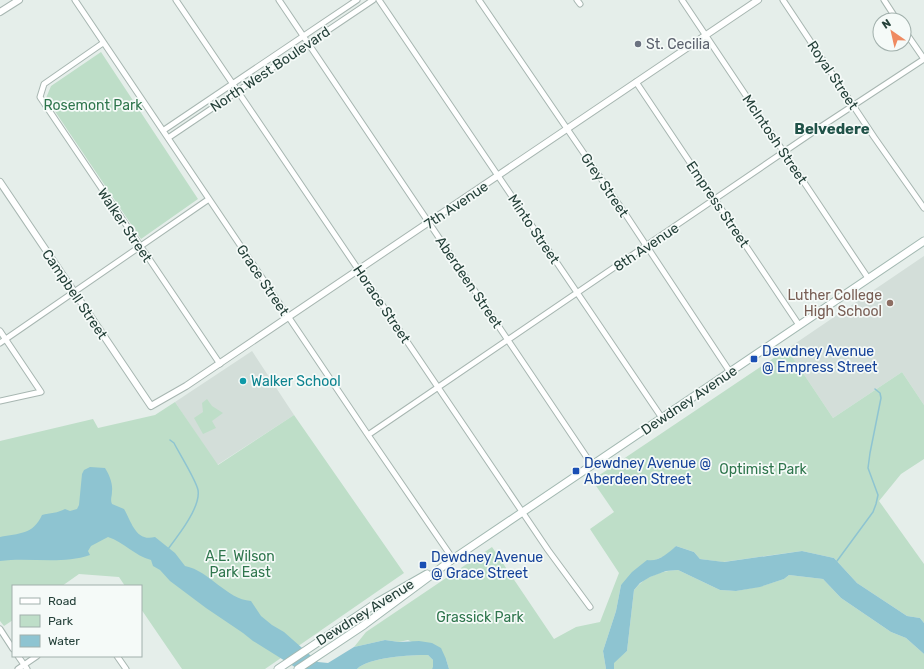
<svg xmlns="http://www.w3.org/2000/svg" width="924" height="669" font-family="Rubik,sans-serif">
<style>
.built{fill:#d3ded9}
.green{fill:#bedec8}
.water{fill:#8ec4d1}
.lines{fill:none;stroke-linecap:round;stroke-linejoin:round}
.stream{stroke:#8ec4d1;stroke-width:1.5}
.minor-casing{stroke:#a7b6b1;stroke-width:7}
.tertiary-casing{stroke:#a7b6b1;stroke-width:8}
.secondary-casing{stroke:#a3b9b2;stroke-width:9}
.minor{stroke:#fff;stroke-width:5}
.tertiary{stroke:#fff;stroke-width:6}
.secondary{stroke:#fff;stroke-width:7}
.worship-dot{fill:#6b7280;stroke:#f5faf8;stroke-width:1.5}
.education-dot{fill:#8d6e63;stroke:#f5faf8;stroke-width:1.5}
.transit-dot{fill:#1a4fb4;stroke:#f5faf8;stroke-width:1.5}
.culture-dot{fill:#0f9aa8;stroke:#f5faf8;stroke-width:1.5}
.labels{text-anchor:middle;stroke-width:3.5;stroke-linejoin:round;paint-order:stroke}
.worship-label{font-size:14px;fill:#5b616d;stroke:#f5faf8;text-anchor:start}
.street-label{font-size:14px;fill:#244039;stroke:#f5faf8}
.park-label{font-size:14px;fill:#2f764d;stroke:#f5faf8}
.education-label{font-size:14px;fill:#785e54;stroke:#f5faf8;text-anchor:end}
.transit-label{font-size:14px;fill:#164399;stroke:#f5faf8;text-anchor:start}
.culture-label{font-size:14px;fill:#0d838f;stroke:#f5faf8;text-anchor:start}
.neighbourhood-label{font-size:15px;font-weight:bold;fill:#205248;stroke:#f5faf8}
</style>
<rect width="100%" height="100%" fill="#e5eeea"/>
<!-- built -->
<path class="built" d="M924 256V405L902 372 833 418 787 349Z
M252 351 294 415 217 465 175 402Z"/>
<!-- green -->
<path class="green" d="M101 52 198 199 141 239 46 98 51 86Z
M787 349 833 418 902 372 924 405V459L901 474 879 501 924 564V623L920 618 907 616 857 583 834 558 802 551 723 562 700 559 694 552 676 546 667 555 653 561 621 585 616 611 603 651 606 669H449L446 659 408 640 399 642 385 640 354 647 366 632 492 547 554 639 576 627 600 622 619 573 590 529 614 512 592 480Z
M207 399 212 406 223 413 212 421 216 428 203 434 194 418 203 412 202 403Z
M175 402 218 465 294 415 404 573 265 669H182L141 609V586H125L119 577 79 574 62 586H13V620L4 626 0 621V441L93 419 98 428 155 415Z
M678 570 720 590 736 591 762 586 784 579 789 575 823 579 841 598 891 632 906 638 924 654V669H614L613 663 627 651 634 590C645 576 661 571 678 570Z
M428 655 433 660V668L432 669H357C369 657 411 655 428 655Z"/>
<!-- water -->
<path class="water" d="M90 467 105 468C109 474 113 484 112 491 112 497 110 499 112 504L124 509C132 523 136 542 155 537L175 553 185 566C210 571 226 599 251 601L261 616 272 625 284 632 318 662 328 663 354 647 385 640 399 642 419 641 432 643 441 648 446 659 449 669H432L433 667V660L428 655C411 655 369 657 357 669H298L253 641 243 633 206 608 170 581 160 570 153 566 151 560C135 556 124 542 108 537L91 546 88 551 90 555C61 565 30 557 0 561V537C19 533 33 535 42 515 50 513 58 513 65 509L70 511 77 509 79 505 82 474 84 470Z
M676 546 694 552 700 559 724 562 802 551 834 558 857 583 907 616 920 618 924 623V654L906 638 891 632 841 598 823 579 789 575 784 579 760 587 736 591 720 590 678 570 666 571 650 577 640 583 634 590 627 651 614 663V669H606L603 651 616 611 621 585 632 572 647 560C659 562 668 553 676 546Z"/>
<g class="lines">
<!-- stream -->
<path class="stream" d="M168 549C178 536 201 507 198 490 196 480 179 453 174 443L170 440
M837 561 873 512 876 504 878 495 868 468 870 453 881 398 880 393 875 389"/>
<!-- minor casing -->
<g class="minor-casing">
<path id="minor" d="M75 0 368 435 453 559
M176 0 548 550 590 607
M279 0 592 465
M379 0 662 418
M479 0 626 215 730 372
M577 0 580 4
M682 0 868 278
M783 0 874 137 924 208
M884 0 897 20
M904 30 924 59
M103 43 44 84 40 97 220 364
M636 82 799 325
M164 130 357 0
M168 138 373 0
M0 331 41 392 0 401
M0 343 209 199
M368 435 819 128 924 59
M0 629 13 649
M18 656 27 669
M117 656 126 669
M18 669 37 656"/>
</g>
<!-- tertiary casing -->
<g class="tertiary-casing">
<path id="tertiary" d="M0 12 19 0
M0 182 151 406 186 386 758 0"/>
</g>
<!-- secondary casing -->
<g class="secondary-casing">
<path id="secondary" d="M278 669 378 602 427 574
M298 669 364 625 453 559 924 241"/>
</g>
<!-- minor -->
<use href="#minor" class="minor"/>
<!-- tertiary -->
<use href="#tertiary" class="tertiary"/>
<!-- secondary -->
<use href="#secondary" class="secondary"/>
</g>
<!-- markers -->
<circle class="worship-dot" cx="638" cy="44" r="4"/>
<circle class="education-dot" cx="890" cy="303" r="4"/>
<g class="transit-dot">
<rect x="750" y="355" width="8" height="8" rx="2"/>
<rect x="572" y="467" width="8" height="8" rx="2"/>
<rect x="419" y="561" width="8" height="8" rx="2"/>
</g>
<circle class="culture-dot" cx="243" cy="381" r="4"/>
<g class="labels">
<!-- worship labels -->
<g class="worship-label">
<text x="646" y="49">St. Cecilia</text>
</g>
<!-- street labels -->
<g class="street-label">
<text transform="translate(270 69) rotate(-34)" y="5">North West Boulevard</text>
<text transform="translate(833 75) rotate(56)" y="5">Royal Street</text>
<text transform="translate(775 139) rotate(56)" y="5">McIntosh Street</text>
<text transform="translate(605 185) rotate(56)" y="5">Grey Street</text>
<text transform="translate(718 204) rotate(56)" y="5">Empress Street</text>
<text transform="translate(456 205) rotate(-34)" y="5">7th Avenue</text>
<text transform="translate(125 225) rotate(56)" y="5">Walker Street</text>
<text transform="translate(534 229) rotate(56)" y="5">Minto Street</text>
<text transform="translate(646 247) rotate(-34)" y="5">8th Avenue</text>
<text transform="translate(263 280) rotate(56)" y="5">Grace Street</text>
<text transform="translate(469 282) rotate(56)" y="5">Aberdeen Street</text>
<text transform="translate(75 294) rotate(56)" y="5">Campbell Street</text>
<text transform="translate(382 304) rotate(56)" y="5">Horace Street</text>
<text transform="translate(689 400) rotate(-34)" y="5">Dewdney Avenue</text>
<text transform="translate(365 612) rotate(-32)" y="5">Dewdney Avenue</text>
</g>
<!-- park labels -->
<g class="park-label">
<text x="93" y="110">Rosemont Park</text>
<text x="763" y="474">Optimist Park</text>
<text x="240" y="561">A.E. Wilson<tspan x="240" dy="16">Park East</tspan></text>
<text x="480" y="622">Grassick Park</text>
</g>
<!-- education labels -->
<g class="education-label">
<text x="882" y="300">Luther College<tspan x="882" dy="16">High School</tspan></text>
</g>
<!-- transit labels -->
<g class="transit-label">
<text x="762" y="356">Dewdney Avenue<tspan x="762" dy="16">@ Empress Street</tspan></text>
<text x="584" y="468">Dewdney Avenue @<tspan x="584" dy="16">Aberdeen Street</tspan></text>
<text x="431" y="562">Dewdney Avenue<tspan x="431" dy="16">@ Grace Street</tspan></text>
</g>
<!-- culture labels -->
<g class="culture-label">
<text x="251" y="386">Walker School</text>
</g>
<!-- neighbourhood labels -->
<g class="neighbourhood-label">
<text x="832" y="134">Belvedere</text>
</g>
</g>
<!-- legend -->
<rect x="12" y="585" width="130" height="72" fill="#f5faf8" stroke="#a1b0ac"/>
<rect x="20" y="598" width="20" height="6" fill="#ffffff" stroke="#a1b0ac"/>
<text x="48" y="605" font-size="12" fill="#244039">Road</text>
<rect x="20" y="615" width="20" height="12" fill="#bedec8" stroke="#a1b0ac"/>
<text x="48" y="625" font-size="12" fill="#244039">Park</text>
<rect x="20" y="635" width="20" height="12" fill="#8ec4d1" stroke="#a1b0ac"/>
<text x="48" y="645" font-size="12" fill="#244039">Water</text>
<!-- north arrow -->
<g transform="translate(892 32) rotate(326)"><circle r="19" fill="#f5faf8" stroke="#a1b0ac"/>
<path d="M0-3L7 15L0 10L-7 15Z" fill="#ef8a61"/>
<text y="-6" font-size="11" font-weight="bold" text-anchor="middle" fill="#244039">N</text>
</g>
</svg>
